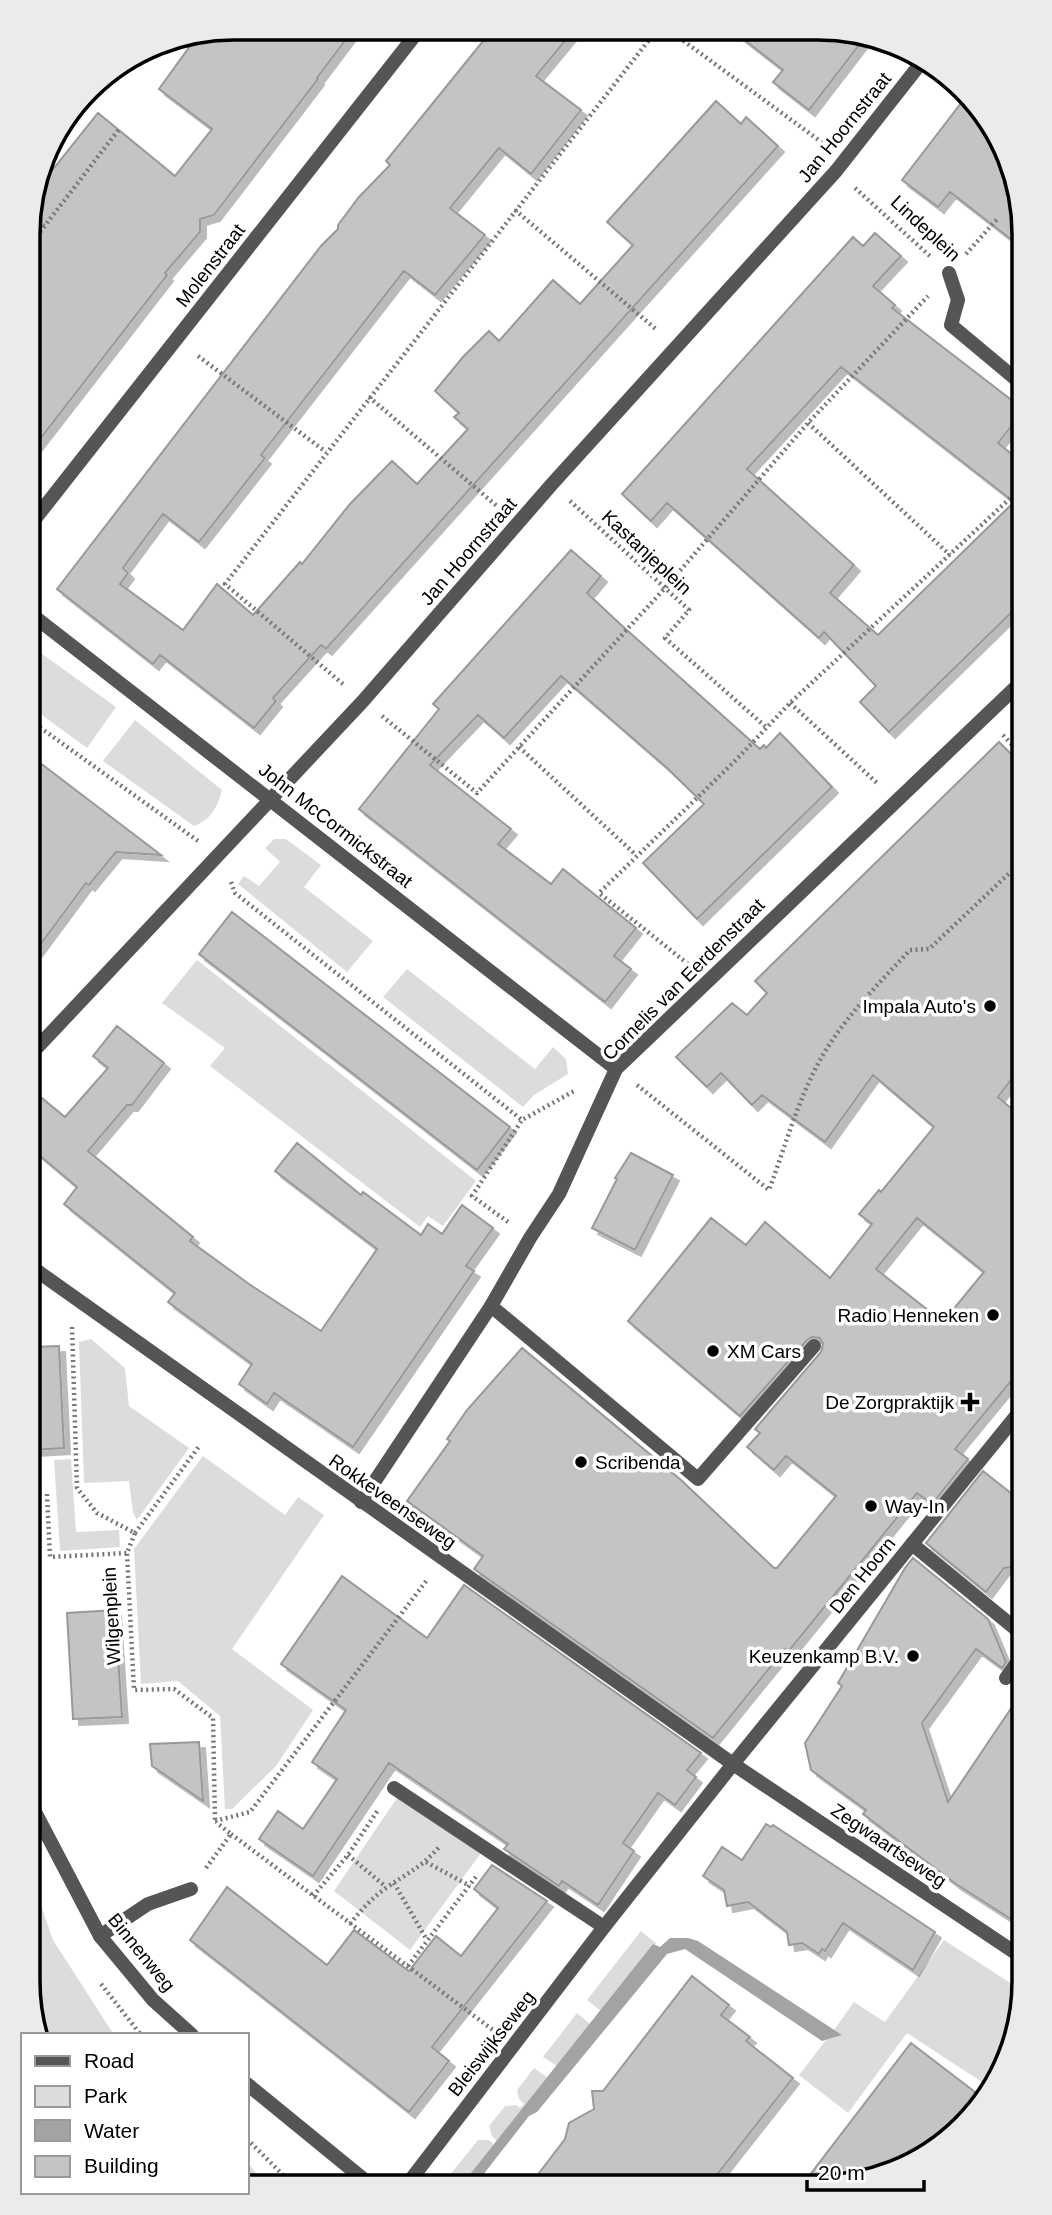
<svg xmlns="http://www.w3.org/2000/svg" width="1052" height="2215" font-family="Helvetica,sans-serif">
<style>
.green{fill:#dcdcdc}
.water{fill:#a3a3a3}
.building{fill:#c4c4c4;stroke:#999;stroke-width:2;fill-rule:evenodd;filter:url(#shadow)}
.lines{fill:none;stroke-linecap:round;stroke-linejoin:round}
.path{stroke:#777;stroke-width:4.5;stroke-dasharray:2 3.5;stroke-linecap:butt}
.service{stroke:#555;stroke-width:14}
.pedestrian{stroke:#555;stroke-width:14}
.minor{stroke:#555;stroke-width:14}
.tertiary{stroke:#555;stroke-width:14}
.poi-dot{fill:#000;stroke:#fff;stroke-width:2.5}
.labels{text-anchor:middle;stroke-width:7;stroke-linejoin:round;paint-order:stroke}
.street-label{font-size:19px;fill:#000;stroke:#fff}
.poi-label{font-size:19px;fill:#000;stroke:#fff;text-anchor:end}
.rim{fill:none;stroke:#000;stroke-width:3.5}
</style>
<defs>
<filter id="shadow"><feDropShadow dx="6" dy="6" stdDeviation="0" flood-color="#0004"/></filter>
</defs>
<rect width="100%" height="100%" fill="#fff"/>
<!-- green -->
<path class="green" d="M31 646 116 707 87 748 31 707Z
M135 720 222 790C218 806 211 820 194 826L103 761Z
M274 839H286L321 865 304 887 373 941 347 972 238 884 244 876 259 886 280 862 265 848Z
M197 960 476 1181 443 1226 428 1216 420 1227 210 1066 225 1048 162 1003Z
M407 969 535 1069 553 1047 566 1059 568 1074 534 1095 523 1107 383 997Z
M91 1339 125 1368 129 1406 189 1448 137 1520 133 1513 129 1481 84 1483 79 1342Z
M203 1456 285 1515 298 1497 324 1515 232 1649 313 1710 276 1766 232 1809H225L220 1716 178 1681 141 1684 134 1549Z
M71 1459 76 1532 119 1530 120 1547 60 1551 54 1460Z
M397 1798 481 1853 410 1950 334 1891Z
M35 1888 53 1940 114 2035H52L35 2021Z
M641 1931 657 1944 653 1945 601 2011 587 2000Z
M944 1940 1024 1992 1008 2059 991 2088 907 2033 848 2113 799 2075 826 2040 841 2035 834 2030 854 2002 885 2022Z
M577 2013 590 2024 557 2066 543 2057Z
M534 2068 548 2078 497 2141 492 2136 489 2126 505 2106 516 2105 520 2108 524 2104 519 2099 517 2090Z
M478 2140H488L494 2144 472 2173 478 2182H447L446 2180Z
M247 2162 264 2183H247Z"/>
<!-- water -->
<path class="water" d="M670 1938H688L698 1941 842 2035 822 2041 685 1949 667 1954 537 2112 529 2116 479 2180 471 2173 494 2144 653 1944 660 1947Z"/>
<!-- building -->
<path class="building" d="M235 28 354 29 317 78 318 79 214 215 200 219V232L165 273 167 275 30 452V208L35 192 98 113 175 176 212 129 159 89 198 35Z
M492 30H574L536 76 581 110 531 174 499 148 450 208 485 235 435 295 404 271 261 455 265 458 199 542 163 514 123 568 128 573 120 584 183 630 217 584 253 615 300 562 302 564 350 504 392 461 417 484 468 429 454 417 459 413 435 391 463 357 489 331 499 341 553 280 580 304 633 245 607 222 716 101 741 124 746 117 778 146 326 649 321 645 273 698 276 701 254 728 160 655 153 664 57 589 321 246 338 229V225L359 197 390 165 386 161Z
M733 31 857 32 866 36 809 110 773 82 783 70Z
M965 98 1017 181V244L950 192 938 207 902 180Z
M875 233 901 256 873 286 895 305 892 308 1018 405V418L998 443 1018 459V606L889 732 860 702 876 686 824 632 819 638 667 503 651 521 622 494 853 237 863 246ZM841 367 1014 502 878 635 830 593 854 565 747 469Z
M571 550 601 576 587 593 619 623 760 749 764 745 766 748 780 733 832 787 697 919 643 863 704 804 667 768 561 676 504 738 478 715 430 765 511 829 498 844 551 884 563 869 636 928 614 956 631 969 605 1002 359 809 439 709 433 704Z
M999 742 1019 762 1020 1068 998 1097 1020 1116 1021 1369 955 1449 968 1459 932 1504 917 1493 788 1652 785 1649 713 1738 474 1569 483 1556 407 1501 450 1441 447 1439 467 1410 522 1348 681 1480 774 1568H777L836 1496 786 1456 774 1470 747 1447 760 1433 755 1429 821 1352 823 1344 820 1338 812 1337 807 1340 740 1416 628 1321 711 1218 746 1245 765 1222 830 1278 872 1224 859 1214 879 1190 881 1192 934 1127 873 1075 825 1142 762 1095 752 1105 721 1073 707 1087 676 1057 732 1003 747 1015 767 993 755 981ZM917 1218 984 1272 943 1322 876 1269Z
M31 756 161 855 116 852 89 885 86 883 32 956Z
M232 912 510 1127 477 1170 199 954Z
M117 1026 164 1063 132 1105H127L88 1151 193 1237 190 1241 249 1284 321 1331 377 1249 275 1171 297 1143 361 1195 363 1192 421 1235 428 1224 442 1234 462 1205 493 1228 466 1266 474 1271 353 1447 274 1393 267 1404 239 1384 252 1364 168 1302 175 1293 64 1204 77 1187 33 1150 32 1090 65 1117 108 1068 93 1056Z
M631 1153 673 1175 635 1250 592 1228 617 1179 615 1178Z
M59 1346 64 1448 33 1450V1347Z
M983 1471 1022 1502V1566L1004 1568 986 1592 926 1543Z
M913 1558 988 1619 1006 1662 1002 1668 976 1649 922 1723 948 1802 1022 1692 1023 1927 956 1884 863 1814 866 1810 811 1770 805 1743 842 1686 838 1683 905 1568Z
M342 1576 427 1638 464 1585 701 1753 687 1770 696 1777 675 1805 658 1793 623 1843 634 1851 598 1905 562 1881 559 1886 504 1849 508 1844 389 1763 313 1876 259 1839 278 1811 303 1829 337 1779 312 1762 346 1710 281 1664Z
M115 1610 122 1717 73 1719 67 1613Z
M199 1742 203 1801 152 1766 150 1744Z
M766 1824 771 1827 773 1825 935 1932 913 1970 843 1923 825 1951 822 1949 819 1954 802 1943 789 1945 787 1932 748 1902 727 1906 724 1890 703 1876 722 1847 742 1860Z
M492 1865 547 1901 432 2047 449 2061 409 2112 190 1940 227 1887 327 1965 354 1930 409 1971 436 1936 461 1956 498 1908 474 1889Z
M692 1976 729 2005 721 2015 750 2037 746 2041 793 2078 712 2181H533L565 2139 569 2123 594 2109 592 2091H603Z
M911 2043 984 2099 973 2116 932 2152 871 2180H806Z"/>
<g class="lines">
<!-- path -->
<path class="path" d="M670 31 824 144
M193 39 195 36
M855 188 931 257
M515 210 657 330
M30 215 44 226
M30 245 120 128
M966 254 999 217
M198 356 326 452
M369 397 498 507
M808 423 950 555
M570 501 689 610 665 638 766 727
M343 684 225 584 656 31
M790 703 877 783
M382 716 477 793 665 588 808 423 928 296
M31 721 198 841
M1003 735 1019 752
M519 747 636 855
M231 882 235 893 522 1120 576 1090
M688 964 599 893 734 762 790 703 1018 491
M637 1085 769 1190C787 1142 801 1088 829 1045 852 1010 882 980 910 950L929 949 1019 864
M508 1222 472 1196 522 1120
M72 1327 77 1488 97 1513 135 1533 127 1553 134 1690 174 1689 213 1718 215 1821
M47 1494 50 1557 127 1553
M135 1533 200 1445
M215 1821 250 1812 427 1580
M231 1834 493 2030
M348 1855 386 1887
M426 1862 470 1886
M206 1868 231 1834 216 1822
M394 1883 427 1940
M313 1896 348 1855 378 1810
M350 1924C361 1910 372 1898 386 1888 407 1873 421 1868 439 1847
M408 1966 478 1874
M101 1984 141 2035
M247 2139 285 2177 286 2183"/>
<!-- service -->
<path class="service" d="M491 1306 698 1479 814 1346
M912 1544 1022 1634
M1006 1678 1022 1656
M100 1936 148 1904 191 1889"/>
<!-- pedestrian -->
<path class="pedestrian" d="M394 1788 604 1927"/>
<!-- minor -->
<path class="minor" d="M949 273 958 300 951 325 1018 381
M31 524 420 29
M31 614 616 1069
M32 1053 363 701 552 484 836 171 921 63
M33 1268 733 1764 1023 1958
M361 1502 491 1306 530 1238 559 1194 616 1069 1019 684
M409 2182 604 1927 733 1764 1021 1410"/>
<!-- tertiary -->
<path class="tertiary" d="M34 1810 100 1936 153 2000 192 2035
M247 2084 367 2182"/>
</g>
<!-- markers -->
<g class="poi-dot">
<circle cx="990" cy="1006" r="7"/>
<circle cx="993" cy="1315" r="7"/>
<circle cx="713" cy="1351" r="7"/>
<path d="M966.5 1391.5h7v7h7v7h-7v7h-7v-7h-7v-7h7z"/>
<circle cx="581" cy="1462" r="7"/>
<circle cx="871" cy="1506" r="7"/>
<circle cx="913" cy="1656" r="7"/>
</g>
<g class="labels">
<!-- street labels -->
<g class="street-label">
<text transform="translate(844 127) rotate(-51)" y="7">Jan Hoornstraat</text>
<text transform="translate(926 228) rotate(43)" y="7">Lindeplein</text>
<text transform="translate(210 265) rotate(-52)" y="7">Molenstraat</text>
<text transform="translate(468 551) rotate(-49)" y="7">Jan Hoornstraat</text>
<text transform="translate(647 552) rotate(43)" y="7">Kastanjeplein</text>
<text transform="translate(336 825) rotate(38)" y="7">John McCormickstraat</text>
<text transform="translate(683 979) rotate(-45)" y="7">Cornelis van Eerdenstraat</text>
<text transform="translate(393 1501) rotate(35)" y="7">Rokkeveenseweg</text>
<text transform="translate(862 1575) rotate(-51)" y="7">Den Hoorn</text>
<text transform="translate(111 1616) rotate(-93)" y="7">Wilgenplein</text>
<text transform="translate(889 1845) rotate(34)" y="7">Zegwaartseweg</text>
<text transform="translate(142 1952) rotate(51)" y="7">Binnenweg</text>
<text transform="translate(491 2043) rotate(-52)" y="7">Bleiswijkseweg</text>
</g>
<!-- poi labels -->
<g class="poi-label">
<text x="976" y="1013">Impala Auto's</text>
<text x="979" y="1322">Radio Henneken</text>
<text x="727" y="1358" text-anchor="start">XM Cars</text>
<text x="954" y="1409">De Zorgpraktijk</text>
<text x="595" y="1469" text-anchor="start">Scribenda</text>
<text x="885" y="1513" text-anchor="start">Way-In</text>
<text x="899" y="1663">Keuzenkamp B.V.</text>
</g>
</g>
<!-- crop -->
<path d="M0 0H1052V2215H0ZM234 40H818A194 194 0 0 1 1012 234V1981A194 194 0 0 1 818 2175H234A194 194 0 0 1 40 1981V234A194 194 0 0 1 234 40Z" fill="#ebebeb" fill-rule="evenodd"/>
<path class="rim" d="M234 40H818A194 194 0 0 1 1012 234V1981A194 194 0 0 1 818 2175H234A194 194 0 0 1 40 1981V234A194 194 0 0 1 234 40Z"/>
<!-- legend -->
<rect x="21" y="2033" width="228" height="161" fill="#ffffff" stroke="#999999" stroke-width="2"/>
<rect x="35" y="2056" width="35" height="10" fill="#555555" stroke="#999999" stroke-width="2"/>
<text x="84" y="2068" font-size="21" fill="#000000">Road</text>
<rect x="35" y="2086" width="35" height="21" fill="#dcdcdc" stroke="#999999" stroke-width="2"/>
<text x="84" y="2103" font-size="21" fill="#000000">Park</text>
<rect x="35" y="2120" width="35" height="21" fill="#a3a3a3" stroke="#999999" stroke-width="2"/>
<text x="84" y="2138" font-size="21" fill="#000000">Water</text>
<rect x="35" y="2156" width="35" height="21" fill="#c4c4c4" stroke="#999999" stroke-width="2"/>
<text x="84" y="2173" font-size="21" fill="#000000">Building</text>
<!-- scale -->
<path d="M807 2180v10h117v-10" fill="none" stroke="#000000" stroke-width="3.5"/>
<text x="818" y="2180" font-size="21" fill="#000000" stroke="#ffffff" stroke-width="5" paint-order="stroke">20 m</text>
</svg>
